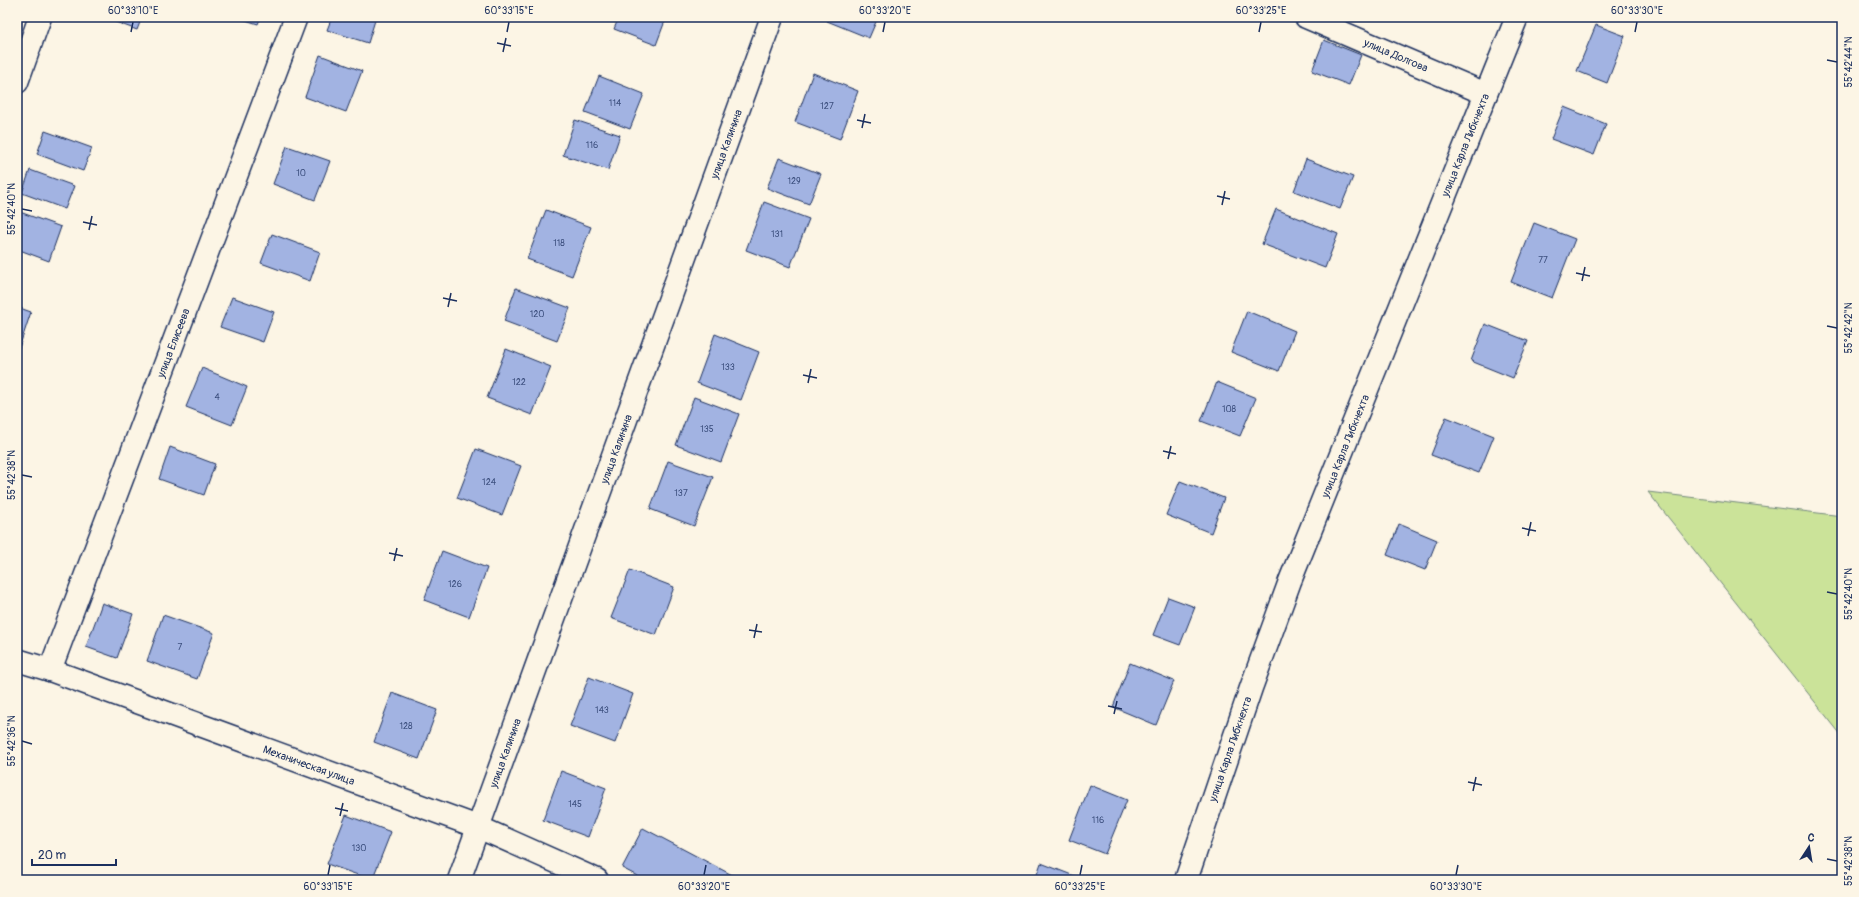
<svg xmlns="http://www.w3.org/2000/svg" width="1859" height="897" font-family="Pangolin,sans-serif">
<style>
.green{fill:#cbe399;stroke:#73897c}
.building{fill:#a2b3e2;stroke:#1b2f5e}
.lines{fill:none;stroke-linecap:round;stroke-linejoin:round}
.street-casing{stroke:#1b2f5e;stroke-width:25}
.secondary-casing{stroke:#1b2f5e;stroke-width:25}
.street{stroke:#fcf5e5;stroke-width:22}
.secondary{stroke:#fcf5e5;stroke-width:22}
.ticks{fill:none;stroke:#1b2f5e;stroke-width:1.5}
.labels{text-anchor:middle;stroke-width:3;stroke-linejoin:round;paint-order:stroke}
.number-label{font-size:9px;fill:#3d507f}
.street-label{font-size:11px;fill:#1b2f5e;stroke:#fcf5e5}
.neatline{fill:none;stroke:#1b2f5e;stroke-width:1.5}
.ticks-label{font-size:10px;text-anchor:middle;fill:#1b2f5e}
</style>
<rect width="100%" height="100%" fill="#fcf5e5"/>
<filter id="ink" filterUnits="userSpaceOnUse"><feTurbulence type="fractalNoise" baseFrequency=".025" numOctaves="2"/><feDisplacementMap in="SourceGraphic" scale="8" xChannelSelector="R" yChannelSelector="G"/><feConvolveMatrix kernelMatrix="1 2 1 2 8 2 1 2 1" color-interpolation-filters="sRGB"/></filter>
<g filter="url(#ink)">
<!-- green -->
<path class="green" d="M1648 492 1842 516V736Z"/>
<!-- building -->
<path class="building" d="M102 17H142L137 30Z
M236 17H261L258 24Z
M332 17H376L368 43 327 30Z
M619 17H654L665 21 656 45 614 29Z
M829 17H878L869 38 827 21Z
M1596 25 1625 36 1607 83 1577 71Z
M1324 40 1361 55 1349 85 1312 71Z
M320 55 362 71 346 112 305 97Z
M813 73 858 91 840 139 795 122Z
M599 76 644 94 630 129 585 112Z
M1564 107 1606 124 1594 155 1551 139Z
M575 120 620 135 608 170 563 155Z
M45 131 92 148 83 171 37 154Z
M287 146 330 161 315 200 273 184Z
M779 158 821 174 809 204 767 188Z
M1306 159 1353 177 1340 209 1294 191Z
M30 170 74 186 65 209 22 193Z
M764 202 809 219 790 267 746 250Z
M1276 209 1338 234 1325 268 1262 244Z
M546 210 591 227 572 276 527 259Z
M17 211 61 227 49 261 17 249Z
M1534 223 1575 239 1552 298 1511 282Z
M272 234 320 252 310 281 261 263Z
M516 288 570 308 557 341 504 321Z
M232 297 274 312 263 342 220 327Z
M17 307 31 312 19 348 17 347Z
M1247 311 1295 331 1279 371 1231 352Z
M1485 324 1528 341 1513 378 1471 361Z
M715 334 759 352 741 400 697 383Z
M506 349 551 367 532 415 487 398Z
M202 368 247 387 232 425 186 407Z
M1217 382 1256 398 1240 436 1201 421Z
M694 397 739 414 721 462 676 445Z
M1446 417 1494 436 1479 473 1431 455Z
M170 447 215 464 204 495 159 479Z
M476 449 521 466 502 515 457 498Z
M668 461 713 477 694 526 650 509Z
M1180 481 1224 498 1211 533 1166 515Z
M1399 524 1437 540 1425 570 1387 555Z
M442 551 487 568 469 617 424 600Z
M630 570 674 587 656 635 611 618Z
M1168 597 1195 607 1180 645 1153 635Z
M102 603 133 614 117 658 86 647Z
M163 615 214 633 197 679 147 661Z
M1130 663 1174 681 1156 725 1113 707Z
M589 677 633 694 615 743 570 726Z
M392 693 437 710 419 759 374 742Z
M561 771 606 788 588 837 543 820Z
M1090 785 1127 800 1105 854 1069 840Z
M346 815 391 832 372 880 327 864Z
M643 828 734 876 732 880H645L622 868Z
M1041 863 1082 879 1081 880H1035Z"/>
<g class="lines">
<!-- street casing -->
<g class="street-casing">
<path id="street" d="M1306 17 1486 94
M17 82 40 17
M50 670 296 17
M459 880 772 17"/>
</g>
<!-- secondary casing -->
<g class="secondary-casing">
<path id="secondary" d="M17 660 50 670 478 827 597 880
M1186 880 1251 688 1290 581 1517 17"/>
</g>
<!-- street -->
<use href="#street" class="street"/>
<!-- secondary -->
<use href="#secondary" class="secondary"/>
</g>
</g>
<!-- ticks -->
<path class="ticks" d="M131 32 133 22M507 32 509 22M883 32 885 22M1259 32 1261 22M1635 32 1637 22M497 43 511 46M503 52 506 38M1827 60 1837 62M857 120 871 123M862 128 865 114M1217 196 1230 199M1222 205 1225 191M22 209 32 211M83 222 97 225M89 230 92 216M1576 273 1590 276M1582 281 1585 267M443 298 457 301M448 307 451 293M1827 326 1837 328M803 375 817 378M808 383 811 369M1163 451 1176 454M1168 459 1171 446M22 475 32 477M1522 528 1536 531M1528 536 1531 522M389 553 403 556M394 561 397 548M1827 592 1837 594M749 630 762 632M754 638 757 624M1108 706 1122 709M1114 714 1117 701M22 741 32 744M1468 782 1482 785M1473 791 1476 777M335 808 348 811M340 816 343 803M1827 859 1837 861M328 875 330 865M704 875 706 865M1080 875 1082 865M1456 875 1458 865"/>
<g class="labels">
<!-- number labels -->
<g class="number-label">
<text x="615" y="106">114</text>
<text x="827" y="109">127</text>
<text x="592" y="148">116</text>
<text x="301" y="176">10</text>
<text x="794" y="184">129</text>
<text x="777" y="237">131</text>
<text x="559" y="246">118</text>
<text x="1543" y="263">77</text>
<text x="537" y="317">120</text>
<text x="728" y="370">133</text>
<text x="519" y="385">122</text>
<text x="217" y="400">4</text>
<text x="1229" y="412">108</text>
<text x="707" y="432">135</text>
<text x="489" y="485">124</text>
<text x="681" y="496">137</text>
<text x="455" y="587">126</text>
<text x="180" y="650">7</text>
<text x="602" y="713">143</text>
<text x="406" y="729">128</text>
<text x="575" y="807">145</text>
<text x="1098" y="823">116</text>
<text x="359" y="851">130</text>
</g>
<!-- street labels -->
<g class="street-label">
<text transform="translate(1396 55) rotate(23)" y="4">улица Долгова</text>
<text transform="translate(726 144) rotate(-70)" y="4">улица Калинина</text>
<text transform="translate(1465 145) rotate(-68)" y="4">улица Карла Либкнехта</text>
<text transform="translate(173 343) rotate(-69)" y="4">улица Елисеева</text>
<text transform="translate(1345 446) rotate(-68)" y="4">улица Карла Либкнехта</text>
<text transform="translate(616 449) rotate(-70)" y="4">улица Калинина</text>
<text transform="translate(1230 749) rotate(-71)" y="4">улица Карла Либкнехта</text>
<text transform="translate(505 753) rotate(-70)" y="4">улица Калинина</text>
<text transform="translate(309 765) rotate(20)" y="4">Механическая улица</text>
</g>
</g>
<!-- margin -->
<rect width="1859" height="897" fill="none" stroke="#fcf5e5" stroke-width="44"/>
<!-- north arrow -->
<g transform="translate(1809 847) rotate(12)" stroke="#fcf5e5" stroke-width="3" paint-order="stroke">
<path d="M0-3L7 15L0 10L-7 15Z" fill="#1b2f5e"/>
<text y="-6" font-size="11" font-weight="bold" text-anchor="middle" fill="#1b2f5e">С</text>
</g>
<!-- scale -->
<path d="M32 859v6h84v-6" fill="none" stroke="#1b2f5e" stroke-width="2"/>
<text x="38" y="859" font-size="12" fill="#1b2f5e" stroke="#fcf5e5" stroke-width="3" paint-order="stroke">20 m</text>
<rect x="22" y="22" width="1815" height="853" class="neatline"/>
<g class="ticks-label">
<text x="133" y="14">60°33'10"E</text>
<text x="509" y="14">60°33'15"E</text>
<text x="885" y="14">60°33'20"E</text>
<text x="1261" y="14">60°33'25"E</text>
<text x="1637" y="14">60°33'30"E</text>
<text transform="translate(1848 62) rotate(-90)" y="4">55°42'44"N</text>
<text transform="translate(11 209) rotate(-90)" y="4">55°42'40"N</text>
<text transform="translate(1848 328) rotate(-90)" y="4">55°42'42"N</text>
<text transform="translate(11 475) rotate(-90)" y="4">55°42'38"N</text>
<text transform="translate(1848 594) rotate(-90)" y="4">55°42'40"N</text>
<text transform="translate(11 741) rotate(-90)" y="4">55°42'36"N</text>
<text transform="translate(1848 861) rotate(-90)" y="4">55°42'38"N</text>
<text x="328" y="890">60°33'15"E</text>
<text x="704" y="890">60°33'20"E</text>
<text x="1080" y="890">60°33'25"E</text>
<text x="1456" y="890">60°33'30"E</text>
</g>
</svg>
